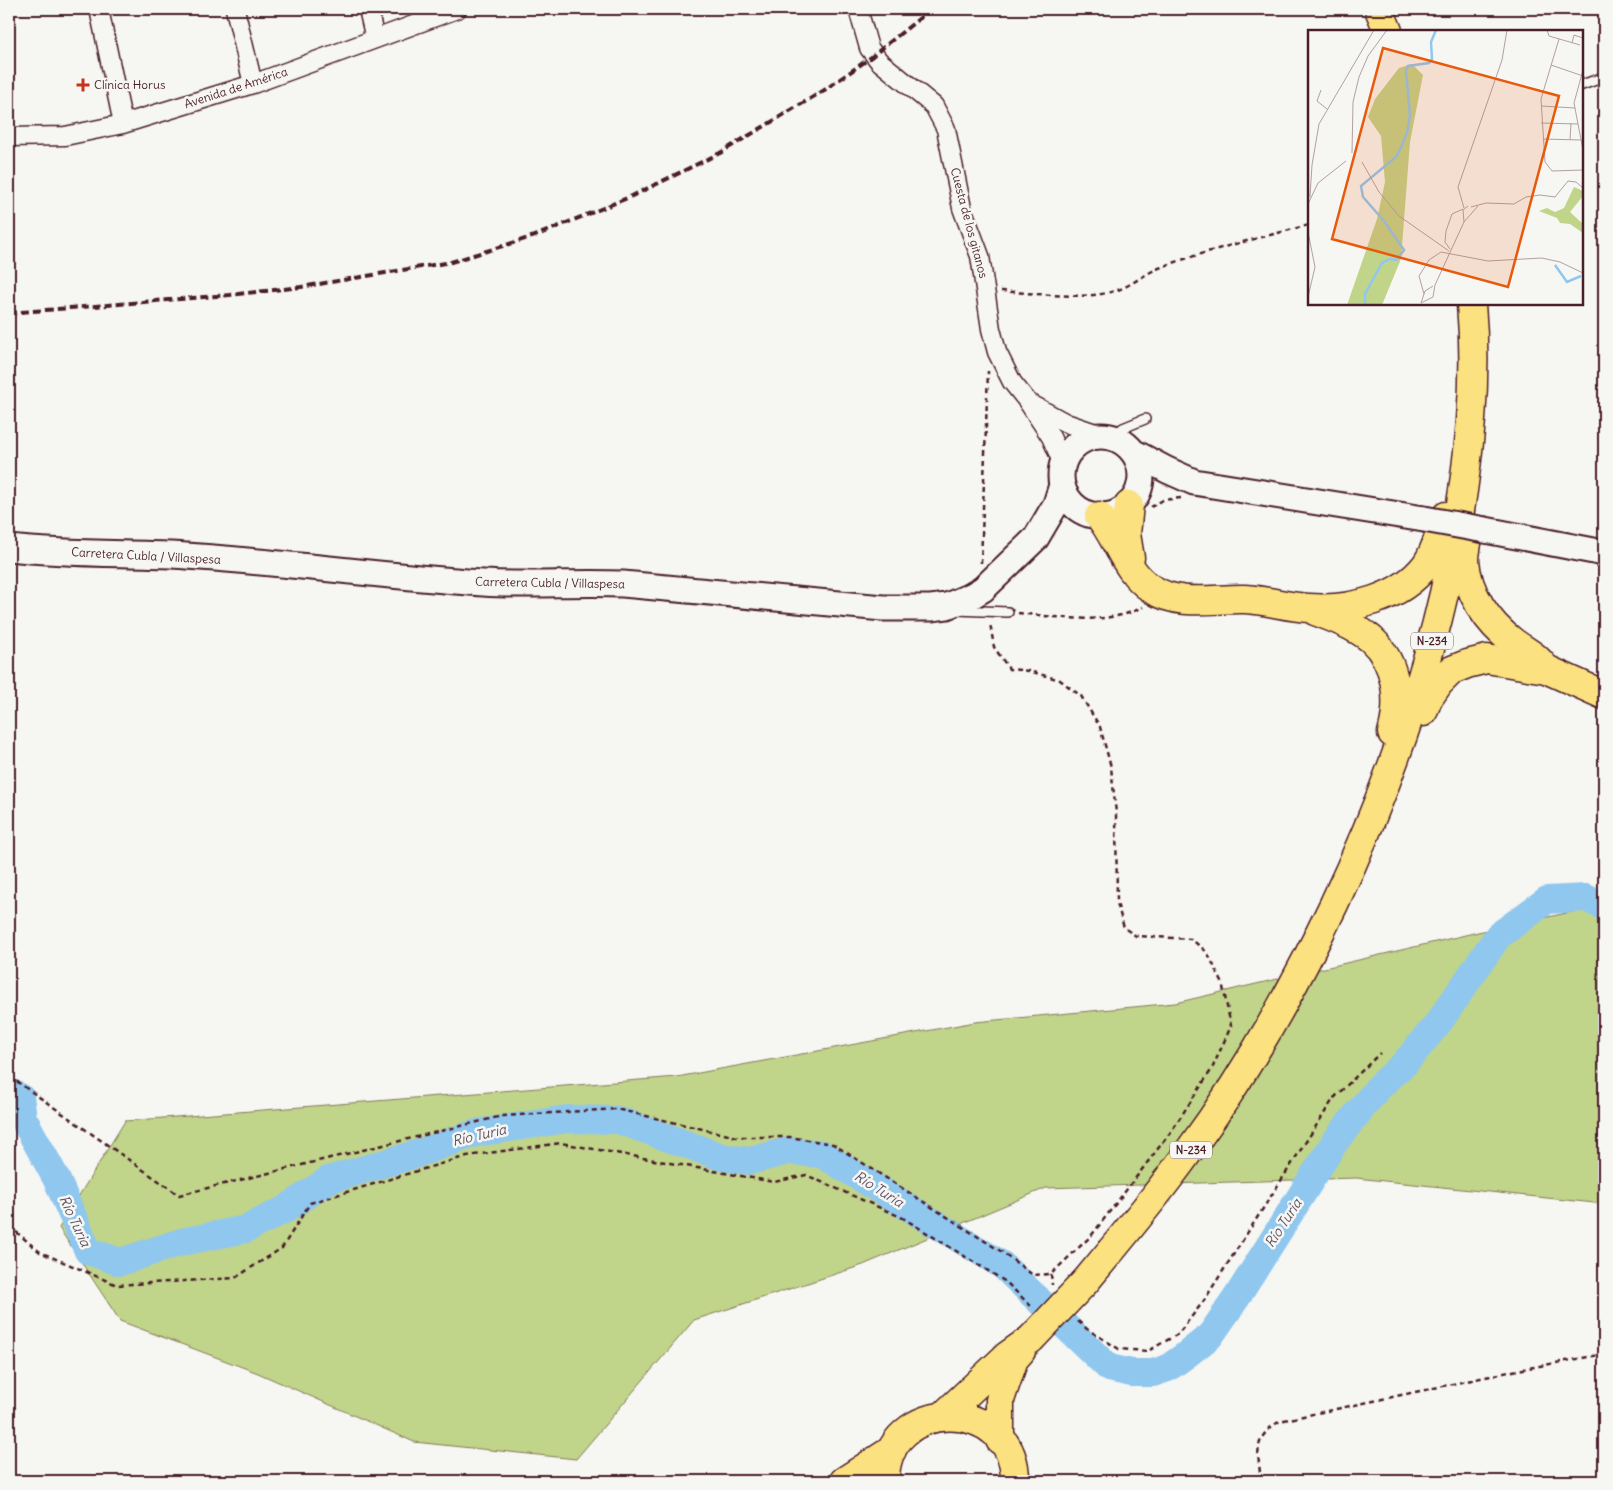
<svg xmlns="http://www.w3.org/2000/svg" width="1613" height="1490" font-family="Delius,sans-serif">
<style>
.green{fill:#c0d48a;stroke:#857a5a}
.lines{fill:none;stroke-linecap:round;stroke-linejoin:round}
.river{stroke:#90c7ef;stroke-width:28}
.lane-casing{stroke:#4a1f2b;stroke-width:12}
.street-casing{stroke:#4a1f2b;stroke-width:21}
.secondary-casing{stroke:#4a1f2b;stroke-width:29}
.highway-casing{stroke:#4a1f2b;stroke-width:31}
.path{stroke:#4a1f2b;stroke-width:2.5;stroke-dasharray:5 4;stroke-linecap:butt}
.lane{stroke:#f6f6f2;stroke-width:9}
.street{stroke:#f6f6f2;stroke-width:18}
.secondary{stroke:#f6f6f2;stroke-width:25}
.highway{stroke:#fbe180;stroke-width:28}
.rail{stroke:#4a1f2b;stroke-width:4;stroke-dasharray:8 4;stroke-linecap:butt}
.secondary-bridge-casing{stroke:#4a1f2b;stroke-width:29;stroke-linecap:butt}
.highway-bridge-casing{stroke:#4a1f2b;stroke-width:31;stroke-linecap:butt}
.secondary-bridge{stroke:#f6f6f2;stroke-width:25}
.highway-bridge{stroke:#fbe180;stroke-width:28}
.poi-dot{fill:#c8321e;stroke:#f6f6f2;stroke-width:2}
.labels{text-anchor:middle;stroke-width:5;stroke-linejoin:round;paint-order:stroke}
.shield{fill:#f6f6f2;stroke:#7e6067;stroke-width:1}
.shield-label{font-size:11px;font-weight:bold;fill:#4a1f2b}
.poi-label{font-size:12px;fill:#4a1f2b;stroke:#f6f6f2;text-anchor:start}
.street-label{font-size:12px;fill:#4a1f2b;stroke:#f6f6f2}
.water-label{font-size:14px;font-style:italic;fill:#5f5166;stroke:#f6f6f2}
.inset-river{fill:none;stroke:#90c7ef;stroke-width:2.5}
.inset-road{fill:none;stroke:#b1a0a2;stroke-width:1}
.view{fill:#e8590c;fill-opacity:0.15;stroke:#e8590c;stroke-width:2.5}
.inset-edge{fill:none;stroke:#4a1f2b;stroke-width:2.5}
</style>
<rect width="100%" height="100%" fill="#f6f6f2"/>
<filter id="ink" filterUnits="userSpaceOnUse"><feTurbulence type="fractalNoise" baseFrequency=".02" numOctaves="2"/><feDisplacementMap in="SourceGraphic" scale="10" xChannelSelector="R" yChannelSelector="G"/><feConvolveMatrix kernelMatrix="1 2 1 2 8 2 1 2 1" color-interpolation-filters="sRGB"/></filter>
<g filter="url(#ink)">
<!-- green -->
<path class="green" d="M1604 905V1204L1356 1178 1046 1188 863 1265 694 1320 576 1459 414 1442 258 1373 120 1321 59 1228 125 1121 677 1077 975 1022 1175 1003 1478 932Z"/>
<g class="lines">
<!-- river -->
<path class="river" d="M9 1092 20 1097 23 1118 56 1178 88 1251 120 1262 181 1242 246 1229 286 1209 328 1180 416 1154 476 1133 567 1119 618 1120 722 1157 749 1161 788 1151 822 1154 1002 1265 1109 1368 1132 1373H1153L1168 1368 1186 1355 1210 1336 1237 1297 1336 1140 1378 1088 1405 1063 1439 1022 1498 936 1547 900 1586 898 1604 907"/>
<!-- lane casing -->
<g class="lane-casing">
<path id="lane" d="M1582 85 1604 77
M1112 437 1123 428 1145 419
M956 610 1008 612"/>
</g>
<!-- street casing -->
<g class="street-casing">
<path id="street" d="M99 9 123 124
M235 9 253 84
M368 9 375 39
M858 9 869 48 879 61 934 106 946 129 962 208 980 256 991 329 997 352 1012 382 1028 402 1051 437 1063 464
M9 137 65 136 123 124 253 84 457 9
M1031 404 1066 423 1101 435"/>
</g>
<!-- secondary casing -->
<g class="secondary-casing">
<path id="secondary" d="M1061 476a40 40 0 1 1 80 0a40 40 0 1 1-80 0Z
M1135 453 1167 470 1194 482 1424 519
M1485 530 1604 553
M9 548C63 554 117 553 171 555 275 561 379 576 483 583 530 586 576 582 623 584L883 608H931L947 606 973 595 983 589 1036 538 1056 504 1062 485"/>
</g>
<!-- highway casing -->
<g class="highway-casing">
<path id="highway" d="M1379 9 1388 31
M1129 505 1126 534 1130 558
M1099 516C1118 539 1125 572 1152 589 1179 607 1214 598 1245 599 1267 600 1287 607 1309 608 1350 611 1400 599 1426 565 1436 551 1440 532 1446 516
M1468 537C1467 544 1465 553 1465 560 1467 593 1488 623 1513 642 1525 651 1537 656 1546 669
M1315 611C1334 618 1355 626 1371 639 1397 662 1401 701 1392 733
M1423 712 1428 699 1439 683 1452 670 1467 664 1487 659 1546 669 1604 695
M1085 1282C1121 1239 1156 1197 1189 1151 1246 1074 1293 990 1334 904 1389 787 1433 663 1456 535 1469 459 1478 381 1471 304
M943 1416 1007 1356 1031 1339
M1000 1440V1400L1014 1359 1021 1351
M844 1481 892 1450
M885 1481C884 1395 1016 1395 1015 1481"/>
</g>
<!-- path -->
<path class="path" d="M1001 291C1033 293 1080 300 1111 292 1129 288 1142 275 1159 268 1207 250 1259 238 1309 225
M1151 507 1163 500 1181 498
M981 563 988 371
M1018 613C1057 617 1108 626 1143 607
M9 1076 179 1195 502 1116 616 1109 737 1137H790L833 1144 1002 1252 1033 1275 1051 1274 1091 1236 1170 1133 1212 1069 1231 1026 1222 982 1207 952 1191 939 1136 936 1124 928 1117 903 1116 813 1111 767 1100 727 1081 696 1060 680 1029 671 1009 669 994 647 990 623
M9 1226 40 1252 117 1285 235 1278 282 1248 310 1203 467 1156 561 1143 774 1182 806 1175 903 1218 1006 1282 1032 1307
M1051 1274 1052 1285
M1078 1321 1087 1329 1119 1349 1148 1351 1178 1334 1203 1302 1334 1098 1380 1053
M1261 1481C1258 1452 1252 1438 1280 1421L1518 1370 1604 1354"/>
<!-- lane -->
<use href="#lane" class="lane"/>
<!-- street -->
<use href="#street" class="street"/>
<!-- secondary -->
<use href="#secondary" class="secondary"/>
<!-- highway -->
<use href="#highway" class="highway"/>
<!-- rail -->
<path class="rail" d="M9 313 229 295 301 287 451 262 535 236 632 196 720 153 823 91 870 58 931 9"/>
<!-- secondary-bridge casing -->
<g class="secondary-bridge-casing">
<path id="secondary-bridge" d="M1424 519 1485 530"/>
</g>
<!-- highway-bridge casing -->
<g class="highway-bridge-casing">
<path id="highway-bridge" d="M1031 1339 1085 1282"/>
</g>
<!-- secondary-bridge -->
<use href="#secondary-bridge" class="secondary-bridge"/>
<!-- highway-bridge -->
<use href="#highway-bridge" class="highway-bridge"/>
</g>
</g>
<!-- markers -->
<path class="poi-dot" d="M80.5 77.5h5v5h5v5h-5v5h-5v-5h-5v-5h5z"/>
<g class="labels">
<!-- shield labels -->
<g class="shield">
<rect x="1411" y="632.5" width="42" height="17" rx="4"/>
<rect x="1170" y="1141.5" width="42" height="17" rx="4"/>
</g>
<g class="shield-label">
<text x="1432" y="645">N-234</text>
<text x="1191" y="1154">N-234</text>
</g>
<!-- poi labels -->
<g class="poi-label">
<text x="94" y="89">Clinica Horus</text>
</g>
<!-- street labels -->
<g class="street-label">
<text transform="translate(236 88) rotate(-18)" y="4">Avenida de América</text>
<text transform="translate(969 223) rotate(75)" y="4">Cuesta de los gitanos</text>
<text transform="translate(146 556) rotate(3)" y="4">Carretera Cubla / Villaspesa</text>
<text transform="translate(550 583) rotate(1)" y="4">Carretera Cubla / Villaspesa</text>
</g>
<!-- water labels -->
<g class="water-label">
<text transform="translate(479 1135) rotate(-13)" y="5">Río Turia</text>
<text transform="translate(879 1189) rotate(32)" y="5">Río Turia</text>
<text transform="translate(75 1221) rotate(65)" y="5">Río Turia</text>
<text transform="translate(1283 1223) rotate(-57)" y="5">Río Turia</text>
</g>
</g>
<!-- overview -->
<g transform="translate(1308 30)">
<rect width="275" height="275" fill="#f6f6f2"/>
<path d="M104 34 115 45 102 112 93 229 74 275H39L69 189 77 152 73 106 60 87 67 69 91 38ZM266 157 275 161V166L262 182 275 194V203L262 194 252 193 249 188 231 181 239 178 247 182 256 178Z" fill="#c0d48a"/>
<path class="inset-river" d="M247 235 259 252 273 246M57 275V264L74 233 82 229 89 230 96 220 76 191 55 167 53 156 89 126 99 103 102 86 98 40 100 36 121 33 124 29 123 12 128 0"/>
<path class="inset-road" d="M239 0 241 6 272 15M251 9 233 69 237 132 244 141 275 140M264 13 266 5 275 8M243 35 275 46M275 40 266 73 275 120M13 60 9 71 19 79M233 76 267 78M233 93 270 94M235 109 273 110M262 110 263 93M44 123 45 72 51 47 60 26 79 0M54 132 71 162 91 186 141 221M2 167 4 135 11 94 66 0M0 174 10 153 38 131M163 177 178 173 206 174 218 167 232 165 247 167 260 151 268 152 275 158M156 178 150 157 194 30 199 0M156 192 155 180 160 176M0 202 7 237 0 267M142 219 137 212 138 201 144 184 155 179M116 264 111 246 121 230 133 222 180 231 234 228 252 232 275 243M113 273 125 267 127 255 156 192 170 176M113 273 117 261 125 256"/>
<path class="view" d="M75 18 251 66 200 257 24 209Z"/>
<rect width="275" height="275" class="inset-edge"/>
</g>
<!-- margin -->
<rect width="1613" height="1490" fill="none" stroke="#f6f6f2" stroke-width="30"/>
<rect x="15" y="15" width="1583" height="1460" fill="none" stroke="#4a1f2b" stroke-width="2" filter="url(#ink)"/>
</svg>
